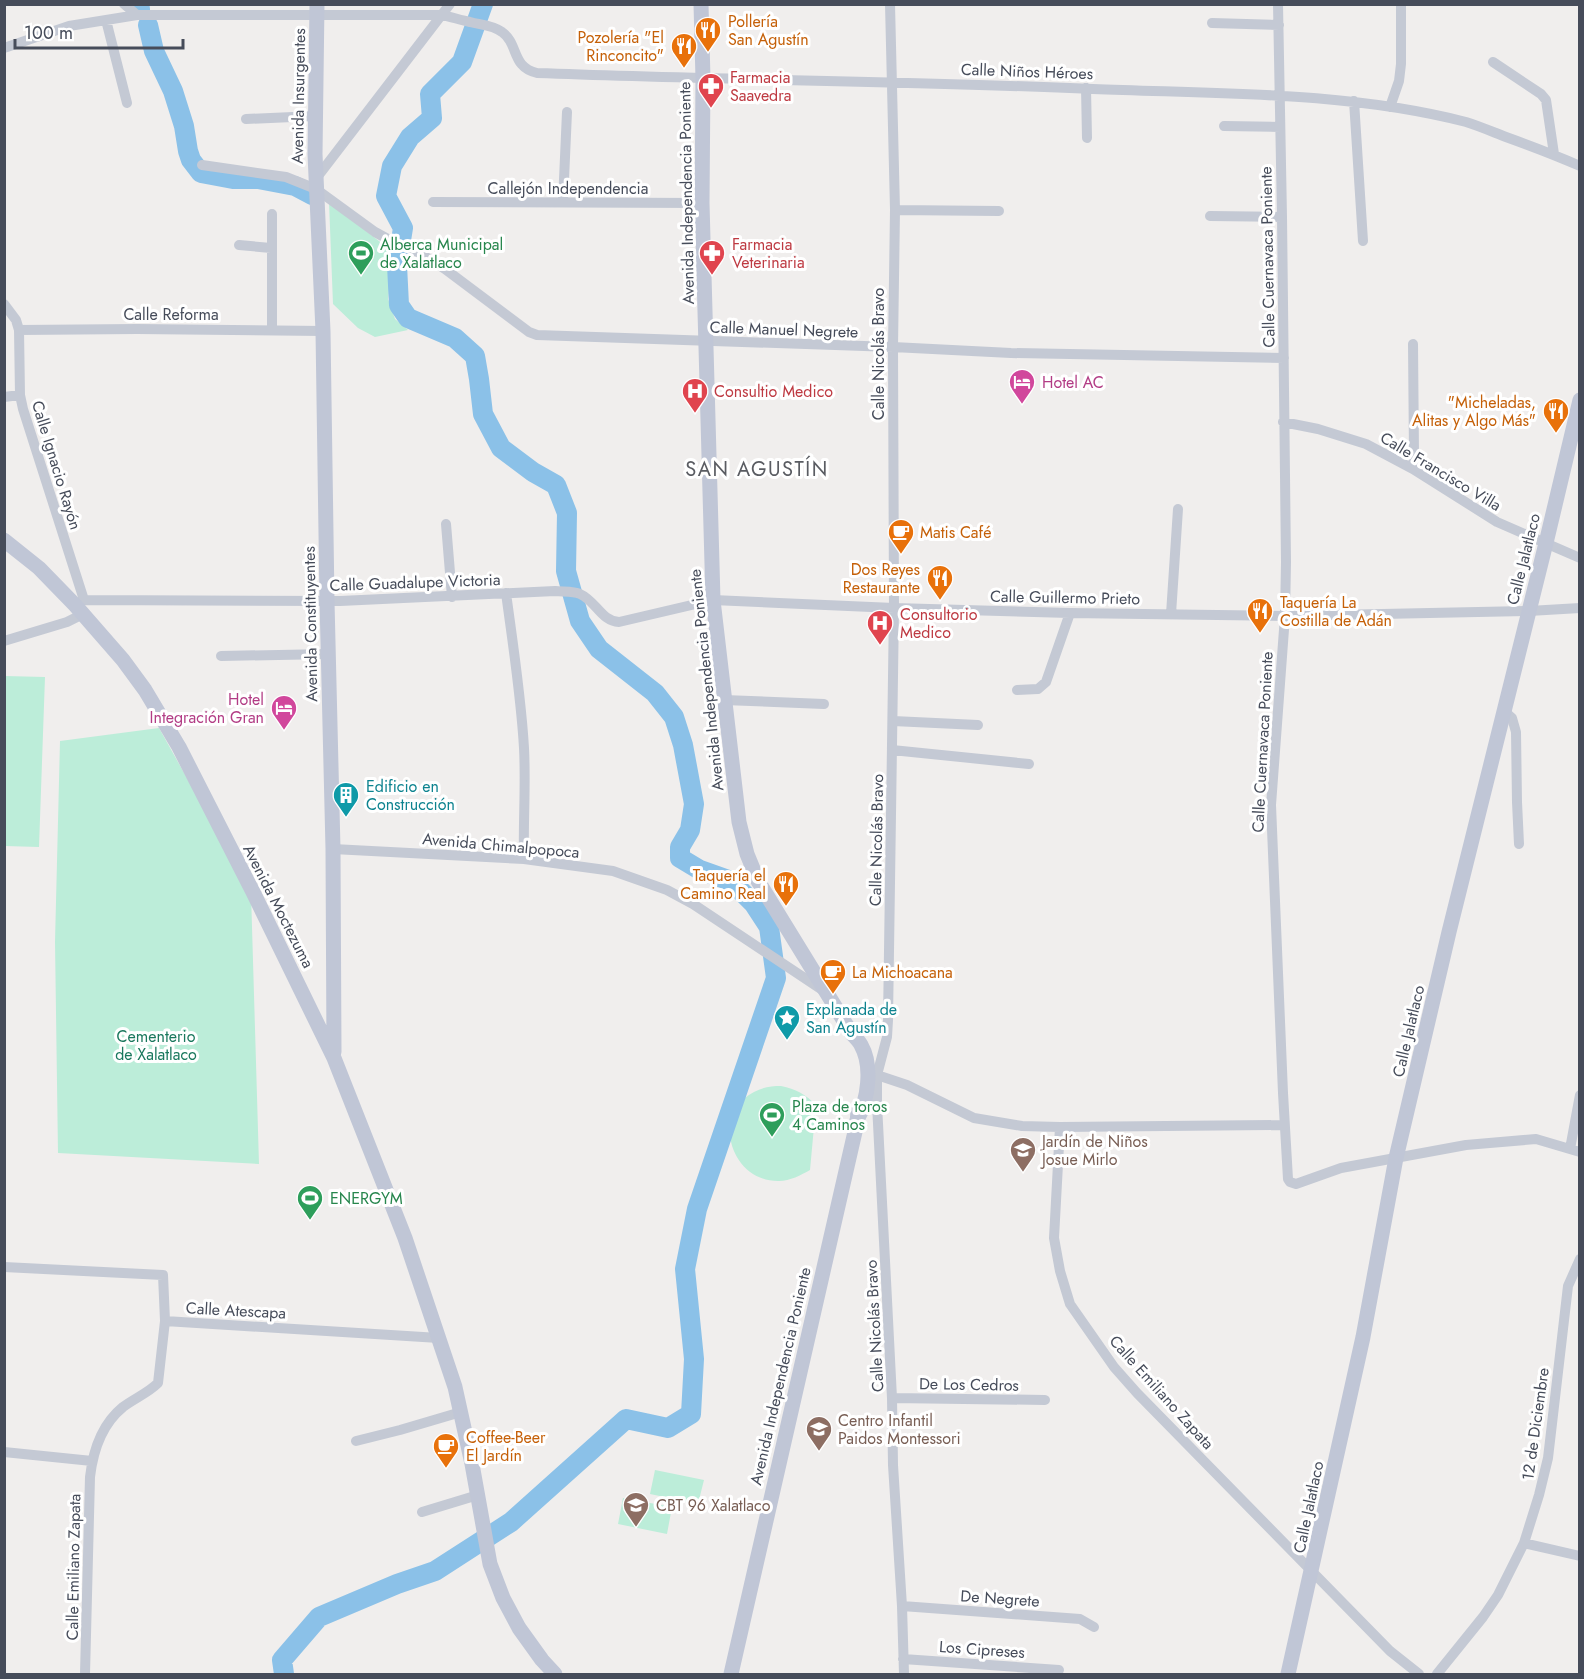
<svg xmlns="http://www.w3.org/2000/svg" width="1584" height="1679" font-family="Jost,sans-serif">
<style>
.green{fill:#bcedd9}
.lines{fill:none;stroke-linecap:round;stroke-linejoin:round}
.river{stroke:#8bc1e8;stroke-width:20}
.street{stroke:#c4c9d4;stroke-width:10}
.secondary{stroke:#c0c6d6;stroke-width:15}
.labels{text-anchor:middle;stroke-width:6;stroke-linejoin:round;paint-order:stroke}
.food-label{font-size:16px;fill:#c56008;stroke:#fff;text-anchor:start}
.street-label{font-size:16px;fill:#464c5a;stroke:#fff}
.health-label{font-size:16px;fill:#be3a42;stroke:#fff;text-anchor:start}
.leisure-label{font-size:16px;fill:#27864d;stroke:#fff;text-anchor:start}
.hotel-label{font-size:16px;fill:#b23c85;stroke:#fff;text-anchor:start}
.culture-label{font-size:16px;fill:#0d838f;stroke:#fff;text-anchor:start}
.park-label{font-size:16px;fill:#1a785d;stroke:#fff}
.education-label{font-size:16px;fill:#785e54;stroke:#fff;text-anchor:start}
.quarter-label{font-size:20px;letter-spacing:1.5px;fill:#5a5c62;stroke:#fff}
</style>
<rect width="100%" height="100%" fill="#f0eeed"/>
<!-- green -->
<path class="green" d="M329 202 393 252 388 299 395 319 408 330 375 337 358 328 333 304Z
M5 676 45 677 39 847 5 846Z
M159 728 251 893 259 1164 58 1153 55 942 60 741Z
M781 1086C796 1089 805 1094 816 1105L810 1170C801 1175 790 1181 779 1181 731 1182 710 1115 754 1092 763 1087 772 1086 781 1086Z
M655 1470 704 1480 698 1504 650 1494Z
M623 1498 672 1507 667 1534 618 1524Z"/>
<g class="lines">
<!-- river -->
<path class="river" d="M136 4 140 9
M148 25 154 51 173 91 184 126 188 151 191 160 201 173 233 179H258L295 186 312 195
M284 1674 282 1660 319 1617 397 1584 435 1571 511 1522 626 1419 668 1428 691 1414 694 1359 685 1269 697 1209 776 978 769 927 754 904 731 881 700 870 680 858V847L690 830 694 804 683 745 674 717 655 693 599 649 580 621 566 571 567 513 556 485 533 472 501 448 483 414 479 379 475 356 455 338 408 318 399 305 397 265 403 228 386 196 392 166 410 137 432 118 430 94 462 62 483 4"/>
<!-- street -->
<path class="street" d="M124 4 137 15
M890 4 895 210 893 347 894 608 888 1020 887 1037 877 1075V1104L892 1398 893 1465 902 1606 904 1674
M1278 4 1282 217 1286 562 1285 616 1271 805 1283 1093 1288 1179 1290 1182 1296 1184 1341 1168 1466 1145 1536 1139 1580 1152
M106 20 127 103
M1212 23 1279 25
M4 48 69 26 137 15H442C451 17 461 20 470 22 481 25 493 25 502 32 519 44 511 67 537 73 722 80 908 81 1093 89 1217 94 1345 91 1466 122 1479 126 1493 132 1506 137 1531 146 1555 155 1580 166
M1493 62 1541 94 1546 100 1554 154
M1086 88 1087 138
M1354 101 1363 241
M1390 107 1399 81 1401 64V4
M246 119 315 116
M1224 126 1280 127
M202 165 286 177 316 189 375 232 395 243 418 252 445 269 529 332 537 335 893 347 1011 353 1284 358
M315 180 450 4
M433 202 702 203
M563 202 567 112
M895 210 999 211
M272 214V330
M1210 216 1282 217
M239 245 271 248
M4 304 16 320 19 330 20 395 23 409 84 600
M19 330 137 329 323 331
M4 397 20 395
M1283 422 1318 429 1366 444 1413 469 1497 522 1580 558
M1413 469 1414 455 1413 344
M446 524 452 597
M506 593C513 645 521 696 524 748 526 785 523 822 524 859
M75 605 84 600 340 601 555 591C563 592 573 591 580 594 596 601 601 621 619 622L713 600 894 608 1070 613 1285 616 1529 611 1580 608
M1171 614 1178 509
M4 641 67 622 83 614
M221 656 328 654
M1017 690 1038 689 1046 682 1070 613
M724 700 824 704
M1504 711 1512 718 1516 732 1517 802 1519 844
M893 721 978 725
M892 750 1029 764
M333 849 524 859 613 871 667 890 693 904 824 991
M872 1074 877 1075 907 1085 974 1118 1022 1126 1060 1127 1285 1125
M1060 1127 1054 1238 1060 1271 1070 1304 1114 1367 1137 1393 1390 1651 1419 1674
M1570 1149 1580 1095
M4 1267 163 1275 165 1321 158 1383C148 1393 135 1398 123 1407 102 1424 93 1451 90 1477L85 1674
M165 1321 439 1338
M892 1398 1045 1400
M356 1441 400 1430 461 1412
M4 1452 92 1461
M422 1512 478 1495
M1524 1543 1580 1556
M902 1606 1080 1619 1094 1627
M903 1659 1059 1670
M1437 1674 1483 1617 1498 1595 1524 1543 1539 1495 1548 1458 1568 1286 1580 1259"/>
<!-- secondary -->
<path class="secondary" d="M317 4 315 154 323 331 327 601 333 849 334 1052
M701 4 703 79 702 203 713 600 739 822 747 854 758 881 852 1034C855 1037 859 1041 861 1045 873 1066 868 1100 857 1120
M4 540 39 568 75 605 123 660 145 690 179 747 253 892 334 1058 405 1238 455 1387 472 1464 490 1564 503 1598 519 1628 542 1660 555 1674
M731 1674 857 1123 858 1111
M1288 1674 1363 1337 1396 1158 1449 932 1546 543 1580 400"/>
</g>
<!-- icons -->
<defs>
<g id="restaurant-pin" transform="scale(1.35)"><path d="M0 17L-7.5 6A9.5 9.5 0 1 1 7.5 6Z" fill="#e8710a" stroke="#fff"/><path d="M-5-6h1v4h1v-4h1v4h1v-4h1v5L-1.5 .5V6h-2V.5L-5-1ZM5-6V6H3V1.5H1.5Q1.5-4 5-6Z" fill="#fff"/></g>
<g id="pharmacy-pin" transform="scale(1.35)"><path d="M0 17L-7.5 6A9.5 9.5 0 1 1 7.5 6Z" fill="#e0444e" stroke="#fff"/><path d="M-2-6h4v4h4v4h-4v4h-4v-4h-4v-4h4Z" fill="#fff"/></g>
<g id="stadium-pin" transform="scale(1.35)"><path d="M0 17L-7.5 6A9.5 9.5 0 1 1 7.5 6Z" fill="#2e9e5b" stroke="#fff"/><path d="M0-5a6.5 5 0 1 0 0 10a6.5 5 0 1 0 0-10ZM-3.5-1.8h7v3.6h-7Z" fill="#fff"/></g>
<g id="hotel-pin" transform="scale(1.35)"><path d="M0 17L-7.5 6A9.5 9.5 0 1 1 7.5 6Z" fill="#d1479c" stroke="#fff"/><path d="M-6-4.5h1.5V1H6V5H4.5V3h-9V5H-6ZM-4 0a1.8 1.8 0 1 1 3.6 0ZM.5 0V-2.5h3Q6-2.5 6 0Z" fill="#fff"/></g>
<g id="hospital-pin" transform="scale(1.35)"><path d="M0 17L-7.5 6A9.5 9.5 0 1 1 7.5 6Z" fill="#e0444e" stroke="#fff"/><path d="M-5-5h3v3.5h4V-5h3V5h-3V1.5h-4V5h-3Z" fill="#fff"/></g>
<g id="cafe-pin" transform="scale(1.35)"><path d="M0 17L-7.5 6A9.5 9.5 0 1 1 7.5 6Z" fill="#e8710a" stroke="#fff"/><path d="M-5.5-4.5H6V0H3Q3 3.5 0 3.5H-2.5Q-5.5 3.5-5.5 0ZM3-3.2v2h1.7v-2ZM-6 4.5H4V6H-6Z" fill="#fff"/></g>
<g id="building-pin" transform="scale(1.35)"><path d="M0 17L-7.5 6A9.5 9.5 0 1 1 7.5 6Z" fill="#0f9aa8" stroke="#fff"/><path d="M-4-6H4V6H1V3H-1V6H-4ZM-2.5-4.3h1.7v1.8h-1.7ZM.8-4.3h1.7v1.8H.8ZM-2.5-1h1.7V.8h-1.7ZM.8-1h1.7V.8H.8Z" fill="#fff"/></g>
<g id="sight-pin" transform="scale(1.35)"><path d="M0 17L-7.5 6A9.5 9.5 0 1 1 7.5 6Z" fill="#0f9aa8" stroke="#fff"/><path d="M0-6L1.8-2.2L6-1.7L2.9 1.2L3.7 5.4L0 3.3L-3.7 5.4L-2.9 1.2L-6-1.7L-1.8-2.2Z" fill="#fff"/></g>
<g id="school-pin" transform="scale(1.35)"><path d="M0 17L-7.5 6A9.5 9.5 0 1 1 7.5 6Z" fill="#8d6e63" stroke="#fff"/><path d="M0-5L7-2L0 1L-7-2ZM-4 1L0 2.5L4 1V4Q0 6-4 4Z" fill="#fff"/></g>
</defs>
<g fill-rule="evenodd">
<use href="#restaurant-pin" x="708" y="30"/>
<use href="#restaurant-pin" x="684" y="46"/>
<use href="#pharmacy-pin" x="711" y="86"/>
<use href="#stadium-pin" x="361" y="253"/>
<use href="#pharmacy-pin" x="712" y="253"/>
<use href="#hotel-pin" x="1022" y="382"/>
<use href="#hospital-pin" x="695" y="391"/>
<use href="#restaurant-pin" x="1556" y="411"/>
<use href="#cafe-pin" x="901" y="532"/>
<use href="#restaurant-pin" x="940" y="578"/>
<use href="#restaurant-pin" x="1260" y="611"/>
<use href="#hospital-pin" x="880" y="623"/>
<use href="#hotel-pin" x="284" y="708"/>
<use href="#building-pin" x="346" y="795"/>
<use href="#restaurant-pin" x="786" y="884"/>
<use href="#cafe-pin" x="833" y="972"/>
<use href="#sight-pin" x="787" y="1018"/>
<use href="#stadium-pin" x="772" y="1115"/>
<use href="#school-pin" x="1023" y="1150"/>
<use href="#stadium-pin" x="310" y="1198"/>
<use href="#school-pin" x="819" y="1429"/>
<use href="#cafe-pin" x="446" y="1446"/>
<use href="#school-pin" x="636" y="1505"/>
</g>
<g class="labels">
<!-- food labels -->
<g class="food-label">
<text x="728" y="27">Pollería<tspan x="728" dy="18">San Agustín</tspan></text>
<text x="664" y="43" text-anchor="end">Pozolería "El<tspan x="664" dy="18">Rinconcito"</tspan></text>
<text x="1536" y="408" text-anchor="end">"Micheladas,<tspan x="1536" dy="18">Alitas y Algo Más"</tspan></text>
<text x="920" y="538">Matis Café</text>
<text x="920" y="575" text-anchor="end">Dos Reyes<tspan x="920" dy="18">Restaurante</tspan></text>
<text x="1280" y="608">Taquería La<tspan x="1280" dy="18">Costilla de Adán</tspan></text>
<text x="766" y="881" text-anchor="end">Taquería el<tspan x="766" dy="18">Camino Real</tspan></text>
<text x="852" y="978">La Michoacana</text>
<text x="466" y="1443">Coffee-Beer<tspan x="466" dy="18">El Jardín</tspan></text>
</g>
<!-- street labels -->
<g class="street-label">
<text transform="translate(1027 71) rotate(2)" y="6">Calle Niños Héroes</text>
<text transform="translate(298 96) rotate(-89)" y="6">Avenida Insurgentes</text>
<text x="568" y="194">Callejón Independencia</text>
<text transform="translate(686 193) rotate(-91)" y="6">Avenida Independencia Poniente</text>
<text transform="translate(1267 257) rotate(-91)" y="6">Calle Cuernavaca Poniente</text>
<text x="171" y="320">Calle Reforma</text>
<text transform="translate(784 329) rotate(2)" y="6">Calle Manuel Negrete</text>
<text transform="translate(878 354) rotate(-90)" y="6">Calle Nicolás Bravo</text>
<text transform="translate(57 465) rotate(73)" y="6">Calle Ignacio Rayón</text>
<text transform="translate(1441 471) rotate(31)" y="6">Calle Francisco Villa</text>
<text transform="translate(1523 559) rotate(-76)" y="6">Calle Jalatlaco</text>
<text transform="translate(415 582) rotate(-2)" y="6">Calle Guadalupe Victoria</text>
<text transform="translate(1065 597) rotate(1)" y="6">Calle Guillermo Prieto</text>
<text transform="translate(310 624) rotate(-91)" y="6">Avenida Constituyentes</text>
<text transform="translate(706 680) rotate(-96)" y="6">Avenida Independencia Poniente</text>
<text transform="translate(1262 742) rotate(-87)" y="6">Calle Cuernavaca Poniente</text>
<text transform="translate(876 840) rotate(-89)" y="6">Calle Nicolás Bravo</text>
<text transform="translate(501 845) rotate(5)" y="6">Avenida Chimalpopoca</text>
<text transform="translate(279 906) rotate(63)" y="6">Avenida Moctezuma</text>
<text transform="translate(1408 1031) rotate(-77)" y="6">Calle Jalatlaco</text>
<text transform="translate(236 1310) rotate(3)" y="6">Calle Atescapa</text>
<text transform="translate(874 1326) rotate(-93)" y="6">Calle Nicolás Bravo</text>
<text transform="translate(780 1376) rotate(-77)" y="6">Avenida Independencia Poniente</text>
<text transform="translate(969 1384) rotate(1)" y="6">De Los Cedros</text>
<text transform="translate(1162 1392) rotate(48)" y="6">Calle Emiliano Zapata</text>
<text transform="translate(1535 1424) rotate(-82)" y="6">12 de Diciembre</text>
<text transform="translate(1308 1507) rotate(-78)" y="6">Calle Jalatlaco</text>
<text transform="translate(73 1567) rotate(-89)" y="6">Calle Emiliano Zapata</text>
<text transform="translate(1000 1598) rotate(4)" y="6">De Negrete</text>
<text transform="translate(982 1649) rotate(4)" y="6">Los Cipreses</text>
</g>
<!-- health labels -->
<g class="health-label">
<text x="730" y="83">Farmacia<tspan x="730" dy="18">Saavedra</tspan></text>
<text x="732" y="250">Farmacia<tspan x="732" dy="18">Veterinaria</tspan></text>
<text x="714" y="397">Consultio Medico</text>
<text x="900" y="620">Consultorio<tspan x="900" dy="18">Medico</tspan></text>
</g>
<!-- leisure labels -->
<g class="leisure-label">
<text x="380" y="250">Alberca Municipal<tspan x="380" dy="18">de Xalatlaco</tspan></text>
<text x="792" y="1112">Plaza de toros<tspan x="792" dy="18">4 Caminos</tspan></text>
<text x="330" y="1204">ENERGYM</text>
</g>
<!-- hotel labels -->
<g class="hotel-label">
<text x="1042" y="388">Hotel AC</text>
<text x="264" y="705" text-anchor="end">Hotel<tspan x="264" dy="18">Integración Gran</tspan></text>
</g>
<!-- culture labels -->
<g class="culture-label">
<text x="366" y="792">Edificio en<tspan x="366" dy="18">Construcción</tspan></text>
<text x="806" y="1015">Explanada de<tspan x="806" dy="18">San Agustín</tspan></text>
</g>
<!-- park labels -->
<g class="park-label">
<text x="156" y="1042">Cementerio<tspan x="156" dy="18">de Xalatlaco</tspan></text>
</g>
<!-- education labels -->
<g class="education-label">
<text x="1042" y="1147">Jardín de Niños<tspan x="1042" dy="18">Josue Mirlo</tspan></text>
<text x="838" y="1426">Centro Infantil<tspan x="838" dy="18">Paidos Montessori</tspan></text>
<text x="656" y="1511">CBT 96 Xalatlaco</text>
</g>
<!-- quarter labels -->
<g class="quarter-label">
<text x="757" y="476">SAN AGUSTÍN</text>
</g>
</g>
<!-- border -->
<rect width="1584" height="1679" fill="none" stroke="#464c5a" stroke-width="12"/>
<!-- scale -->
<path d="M15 39v9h168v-9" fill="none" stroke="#464c5a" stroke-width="3"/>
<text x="24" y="39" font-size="18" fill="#464c5a" stroke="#ffffff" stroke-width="4.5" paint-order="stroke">100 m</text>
</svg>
